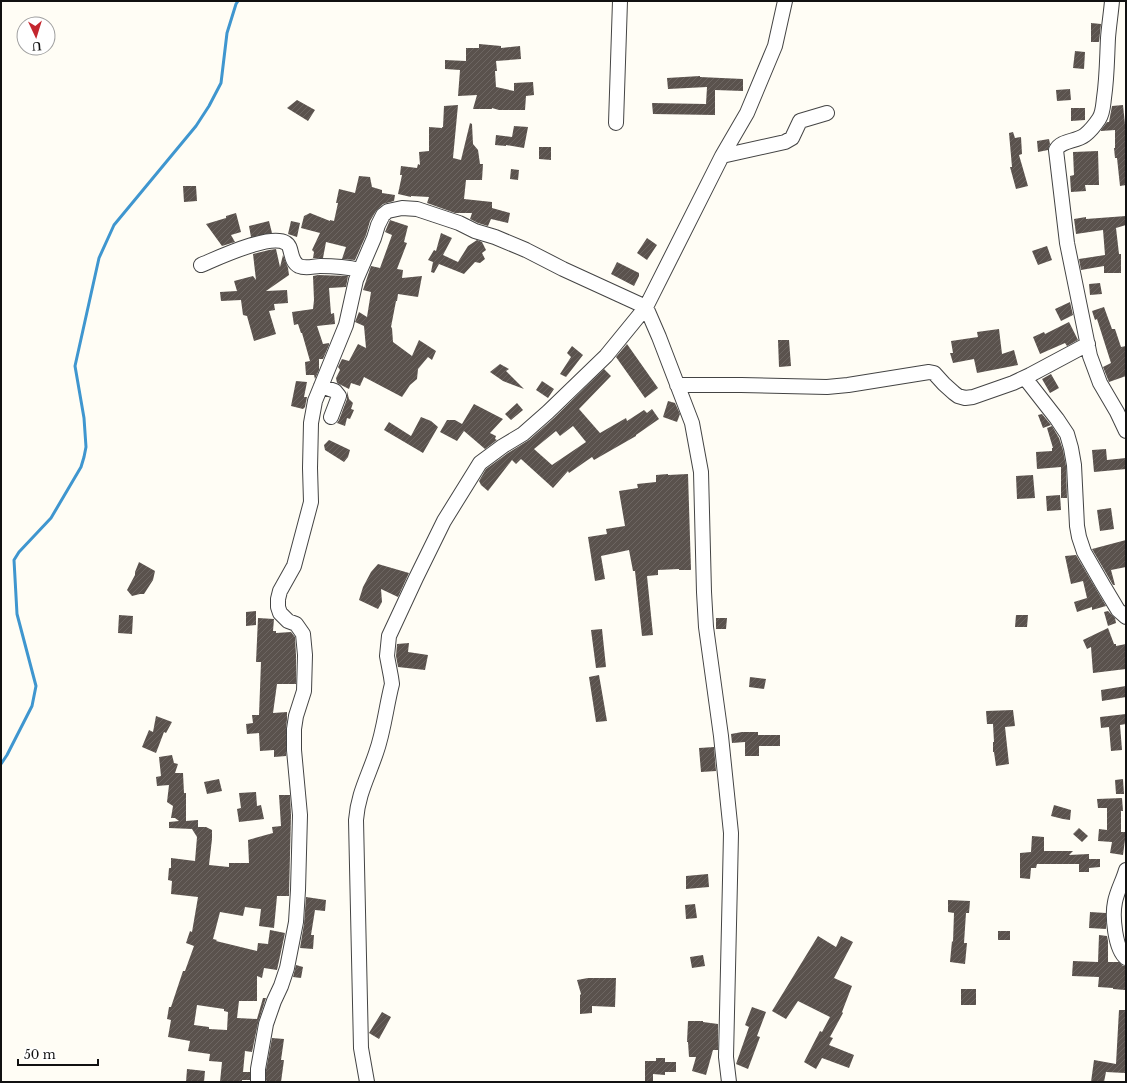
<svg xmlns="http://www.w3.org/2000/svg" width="1127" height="1083" font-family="'Libre Baskerville',serif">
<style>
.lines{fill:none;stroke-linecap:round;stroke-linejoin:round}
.stream{stroke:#3f96cf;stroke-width:3}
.building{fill:url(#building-hatch);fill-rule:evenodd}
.minor-casing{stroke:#444;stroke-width:16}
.minor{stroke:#fff;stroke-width:14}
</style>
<defs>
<pattern id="building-hatch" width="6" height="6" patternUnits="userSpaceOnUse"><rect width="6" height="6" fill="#5a524d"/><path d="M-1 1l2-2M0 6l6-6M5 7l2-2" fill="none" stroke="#6d6662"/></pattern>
</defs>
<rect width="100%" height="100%" fill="#fffdf5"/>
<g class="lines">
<!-- stream -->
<path class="stream" d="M1 764 7 755 32 706 36 686 17 614 14 560 19 552 51 518 81 467 84 457 86 447 84 418 75 366 99 258 114 225 196 126 209 106 221 83 227 33 236 4 238 1"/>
</g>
<!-- building -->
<path class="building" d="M1091 23 1101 24 1099 42H1091Z
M479 44 501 46V48L520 46 521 59 496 61 497 71H495L496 87 514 91V83L533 82 534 95 526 96 525 110H499L492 108V109H473L477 95 458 96 460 70 445 69V60L466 61V48H479Z
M1075 51 1085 52 1084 69 1073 68Z
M700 76V77L743 79V91L715 90V115L653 114 652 103 706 104 707 87 668 89 667 78Z
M1070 89 1071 100 1057 101 1056 90Z
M297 100 315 110 308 121 287 108Z
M458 105 453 158 461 160 470 123 472 124 473 144 478 150 480 164H483L482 180H466L464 199 492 202V208L510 213 508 223 491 219 488 226 478 223 470 219 472 213H455L427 203 429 197 411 196V197L398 194 402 175H400L401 166 417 168 418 164 420 165 419 152 429 151V127L442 128V127H443L444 106Z
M1123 105 1126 134V185L1120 186 1117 158H1115L1114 148H1115V130L1101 131V130L1107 122H1109L1112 106Z
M1071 108H1085V120L1071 121Z
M514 126 528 127 524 148 506 145V146L495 145 496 135 512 137Z
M1013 132 1015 138 1021 137 1022 154 1019 155 1028 186 1016 189 1010 167H1012L1009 133Z
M1049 139 1050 144 1048 150 1038 152 1037 141Z
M539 147H551V160L539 159Z
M1098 151 1099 185H1085L1086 191 1071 192 1070 176 1074 175 1073 152Z
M511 169 519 170 518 180 510 179Z
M359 176 370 177 372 187 382 190V193L395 195 394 201 383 204 376 211 370 221 366 235 355 260 342 259 346 247 326 242 323 258H313L314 252 312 250 320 233 301 228 304 216 310 213 330 221V220L334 221 338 203H336L339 189 355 193Z
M183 186H196L197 201 184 202Z
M236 213 241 232 231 235 235 242 222 246 206 224 226 218V216Z
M1126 216V225L1116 228 1119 254H1121V273H1104V266L1081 270 1079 259 1105 255 1103 230 1076 234 1074 219 1086 217V219Z
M390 220 408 226 404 242 407 243 397 269 403 270 402 278 422 276 418 297 398 294 397 301H396L391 327 392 328 393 342 412 356 419 340 436 351 432 360 428 357 418 369 417 379 410 385 402 397 364 377 360 386 351 383 349 389 337 383 336 378 340 370 338 367 342 359 349 361 358 344 366 348 364 326 355 322 359 312 367 317 371 292 363 290 371 266 380 268 392 235 385 232Z
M269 221 272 233 251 237 249 226Z
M291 221 300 223 297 237 288 234Z
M441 233 452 238 443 255 458 262 468 246 477 240 482 242 486 250 482 253 485 259 480 263 475 262 464 274 439 264 434 273 431 272 433 262 428 260 434 250 436 251Z
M647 238 657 245 647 260 637 253Z
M1047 246 1052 260 1038 265 1032 251Z
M276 249 280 267 283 255 288 268 289 275 266 291 287 290 288 303 274 304 275 310 269 311 276 334 254 341 247 316 243 315 241 300 221 301 220 292 237 291 234 281 253 276 256 280 253 254 269 250Z
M617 262 639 273V276L634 286 611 274Z
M318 275 348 276 346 287 329 288 331 314 334 313 335 324 317 326 323 344 329 343V345L323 359H319V370L315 379 314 375H306L305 362 310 361 302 333H301L298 324 294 325 292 312 313 309 314 300 313 276Z
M1100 283 1102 294 1090 295 1089 284Z
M1070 302 1073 315 1061 321 1055 309Z
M1104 307 1112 329H1115L1121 347 1126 346V376L1109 382 1103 367 1111 363 1097 319 1095 320 1092 311Z
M1069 322 1078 340 1067 346 1065 343 1040 354 1033 337 1044 332 1045 334Z
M999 329 1002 354 1014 350 1018 365 977 373 974 359 953 363 950 353H953L951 341 978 337 977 332Z
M778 340H789L791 366 779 367Z
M627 344 658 388 645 398 616 357Z
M572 346 583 355 566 377 560 374 571 357 567 353Z
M500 364 509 369 506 371 524 389 503 381 490 372Z
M604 369 611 376 579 409 600 433 626 418 627 421 644 410 647 413 652 409 659 419 636 435V436L594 460 592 457 569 473 568 471 553 488 521 459 516 464 512 460 488 491 481 485 479 481 486 469 508 453 529 440 554 418ZM573 426 586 442 552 465 534 449 556 431 560 436Z
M1051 374 1059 388 1050 393 1042 379Z
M296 381 307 382 304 397H307L305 407 303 409 291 406Z
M542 381 554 389 548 398 536 390Z
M347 391 349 399 353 403 351 409 354 410 350 419 347 418 345 426 337 423 339 420 347 399Z
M668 401 675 403 680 414 677 422 663 417Z
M517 403 523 410 511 420 505 414Z
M474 404 503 419 490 433 496 436 495 439 497 440 485 449 464 431 457 441 440 432 447 420H455L462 424Z
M1042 414 1051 425 1043 428 1038 415Z
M421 417 431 421 438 427 423 453 384 430 389 422 411 436Z
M1052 426 1059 438 1063 450 1066 466 1067 498H1061V467L1037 469 1036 452 1052 451V448H1053L1047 428Z
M329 440 350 450 348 457 344 462 325 450 324 445Z
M1106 449 1107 460 1126 458V469L1094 472 1092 450Z
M668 474V475L688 474 691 570H679V569L658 570V575L647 576 653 635 642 636 635 571H633L629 550 601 556 605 579 595 581 588 537 607 534 606 529 625 526 619 491 638 488 637 484 656 482V475Z
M1033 475 1035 498 1017 499 1016 476Z
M1060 495 1061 510 1047 511 1046 496Z
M1111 508 1114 529 1100 531 1097 510Z
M1126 540V567L1111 570 1115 585H1113L1092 549Z
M1076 555 1106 606 1092 610V607L1077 612 1074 602 1087 598 1083 581 1071 584 1065 556Z
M139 562 155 571 153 580 144 594H140L132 596 127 590 135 575V572Z
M378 564 409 573 398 597 381 589 382 602 378 609 359 600 363 587 371 572Z
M256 611V625L246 626V612Z
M1108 611 1115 618 1116 623 1108 626 1104 612Z
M119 615 133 616 132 634 118 633Z
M1016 615H1028L1027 627H1015Z
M258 618 274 619 273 631H276V633L291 632 295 637 296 655V684H277L273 713 287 712V719L286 729V756L274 757V750L260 751 259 733 247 734 246 724 253 723 252 715H259L261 662H256Z
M716 618H727L726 629H716Z
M1108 628 1114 644H1116V646L1126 644V669L1093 673 1091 647 1087 649 1083 640Z
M602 629 606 667 596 668 591 630Z
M409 643 408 652 428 655 425 670 398 667 396 656 397 644Z
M599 675 607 721 596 722 589 677Z
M750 677 766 679 764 689 749 687Z
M1126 686V697L1102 701 1101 690Z
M1013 710 1015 726 1005 727 1009 764 996 766 994 752H993V742H994L993 724H987L986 711Z
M1126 714V724L1120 725 1122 750 1111 751 1109 727 1101 728 1100 717Z
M156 716 172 722 166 733 164 732 156 753 142 747 149 730 153 732Z
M742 732H758V735H780V746H759V756H745V742L732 743 731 734Z
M714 747 716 771 701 772 699 748Z
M172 755 174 763 178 764 175 773H183L184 793H186V821L198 820V827H206L212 830V839L209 865 229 867V863H249L248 840 273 833 272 827 281 826 279 795H290L291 815 289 896H277L274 928 259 926 261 909 245 907 243 916 220 912 213 939 217 940 216 941 257 951 258 943 268 944 270 930 285 933 277 970 264 968 262 978 257 976V1001H239L237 1018 257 1019 263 998H266L258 1023 252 1052 245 1051 243 1072H250V1080H242V1082H220L222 1062 209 1061 210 1054 188 1051 190 1041 168 1037 171 1020 167 1019 169 1007H171L183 971H185L194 946 186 943 190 931 192 932 198 897 171 894 172 881 168 880 169 868H171V858L195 861 197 837 192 829 169 828V822L179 821 175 818H171L173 806 167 802 169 785 157 786 156 777 161 776 159 757ZM197 1005 224 1009V1011L228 1012 227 1030 209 1029V1027L194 1025Z
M219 779 222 791 207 794 204 782Z
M1123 779 1124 794H1116L1115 780Z
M256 792 257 806 261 805 264 819 239 822 237 809 241 808 239 793Z
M1122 798 1123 811H1121V832H1126L1123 855 1110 853 1112 842 1098 841 1099 829 1107 830V808H1098L1097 799Z
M1054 805 1071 810 1070 820 1063 819 1051 816Z
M1079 828 1088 836 1082 842 1073 834Z
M1032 836 1044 837V851H1073L1069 855 1089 854V859H1100V867L1089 868V872H1079V864H1037L1036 868H1031L1030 879 1020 878V853L1031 852Z
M708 874 709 887 686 889V876Z
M306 897 326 900 325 911 315 910 311 935H314L313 949 300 948 304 924Z
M948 900 970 901 969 913H966L964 943H967L965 964 950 962 952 941 953 942 954 913 948 912Z
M695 904 697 918 686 919 685 905Z
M1090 912 1106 913V929L1089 928Z
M998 931H1010V940H998Z
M1099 935 1107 936 1108 941V962H1119L1123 966H1126L1125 990 1113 989V988L1098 987 1099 977 1072 976 1073 961 1098 962Z
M818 936 836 947 841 936 853 942 834 978 852 986 842 1012 843 1013 830 1037 833 1038 829 1045 854 1055 849 1068 822 1058 816 1069 804 1062 820 1031 822 1032 830 1017 798 1001 786 1019 772 1011Z
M703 955 705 966 692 968 690 957Z
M296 965 303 967 301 978 293 977Z
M588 978H616L615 1007 592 1006V1013L580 1014V995L581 994 577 980Z
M961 989H976V1005H961Z
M752 1007 766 1012 757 1036 760 1037 748 1069 736 1064 749 1027 745 1025Z
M1119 1010H1126L1125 1073 1106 1072 1104 1082H1091L1094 1060 1116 1064Z
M382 1012 391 1017 379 1039 369 1033Z
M688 1021H703V1022L718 1024V1050H713L706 1075 692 1071 696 1057H689L688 1042H687Z
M272 1038 284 1039 281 1060H284L281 1082H267L266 1080V1070Z
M656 1058H665V1062H676V1072H665V1075L653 1074V1082H645V1061H656Z
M187 1069 205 1071 204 1082H186Z"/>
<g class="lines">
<!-- minor casing -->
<g class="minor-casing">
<path id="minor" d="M1112 1C1111 13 1109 25 1108 38 1107 58 1107 78 1104 98 1103 106 1103 113 1099 119 1095 125 1090 131 1085 135 1076 142 1061 140 1056 150L1067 243 1090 356 1100 383 1117 412 1126 431
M616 123 620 1
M722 156 785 142 792 138 800 121 827 113
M201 265C218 258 270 233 286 243 293 247 289 261 299 266 306 269 314 266 320 266 334 266 347 267 360 270
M1025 378 1057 419 1067 434 1071 448 1074 465 1077 526 1079 537 1084 552 1103 585 1118 610 1126 617
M677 385H741L827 387 848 385 929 372 934 373 944 384 954 393 958 396 965 398 973 397 1013 383 1030 375 1088 344
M321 386 335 391 339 396 331 417
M1126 870C1123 881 1117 891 1115 902 1112 916 1115 949 1126 958
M258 1082V1069L266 1024 274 1001 281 986 287 968 296 922 298 890 300 815 294 750V729L296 716 304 691 305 655 303 634 296 624 288 621 280 613 278 607V599L280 591 294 566 311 502 310 468 311 423 315 401 346 325 356 280 374 238 378 225 383 215 388 211 402 208 417 209 459 223 475 231 495 237 526 250 563 269 646 307 606 356 548 412 523 434 503 446 480 463 444 521 416 578 389 636 387 656 391 677 392 684C386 707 384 731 376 753 368 777 358 794 356 820L361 1048 367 1082
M729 1082 726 1057 730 880 731 833 721 736 706 627 704 592 701 472 692 423 659 337 646 307 722 156 747 113 775 46 785 1"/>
</g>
<!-- minor -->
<use href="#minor" class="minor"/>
</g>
<!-- border -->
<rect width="1127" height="1083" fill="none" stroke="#111111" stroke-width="4"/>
<!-- north arrow -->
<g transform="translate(36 36) rotate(176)"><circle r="19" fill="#ffffff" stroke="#a0a0a0"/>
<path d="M0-3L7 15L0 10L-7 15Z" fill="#c4262e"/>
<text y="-6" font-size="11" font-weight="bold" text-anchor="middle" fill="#111111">U</text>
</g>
<!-- scale -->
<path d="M18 1059v6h80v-6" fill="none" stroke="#111111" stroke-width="2"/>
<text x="24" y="1059" font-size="12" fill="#111111" stroke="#ffffff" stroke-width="3" paint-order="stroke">50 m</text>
</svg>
